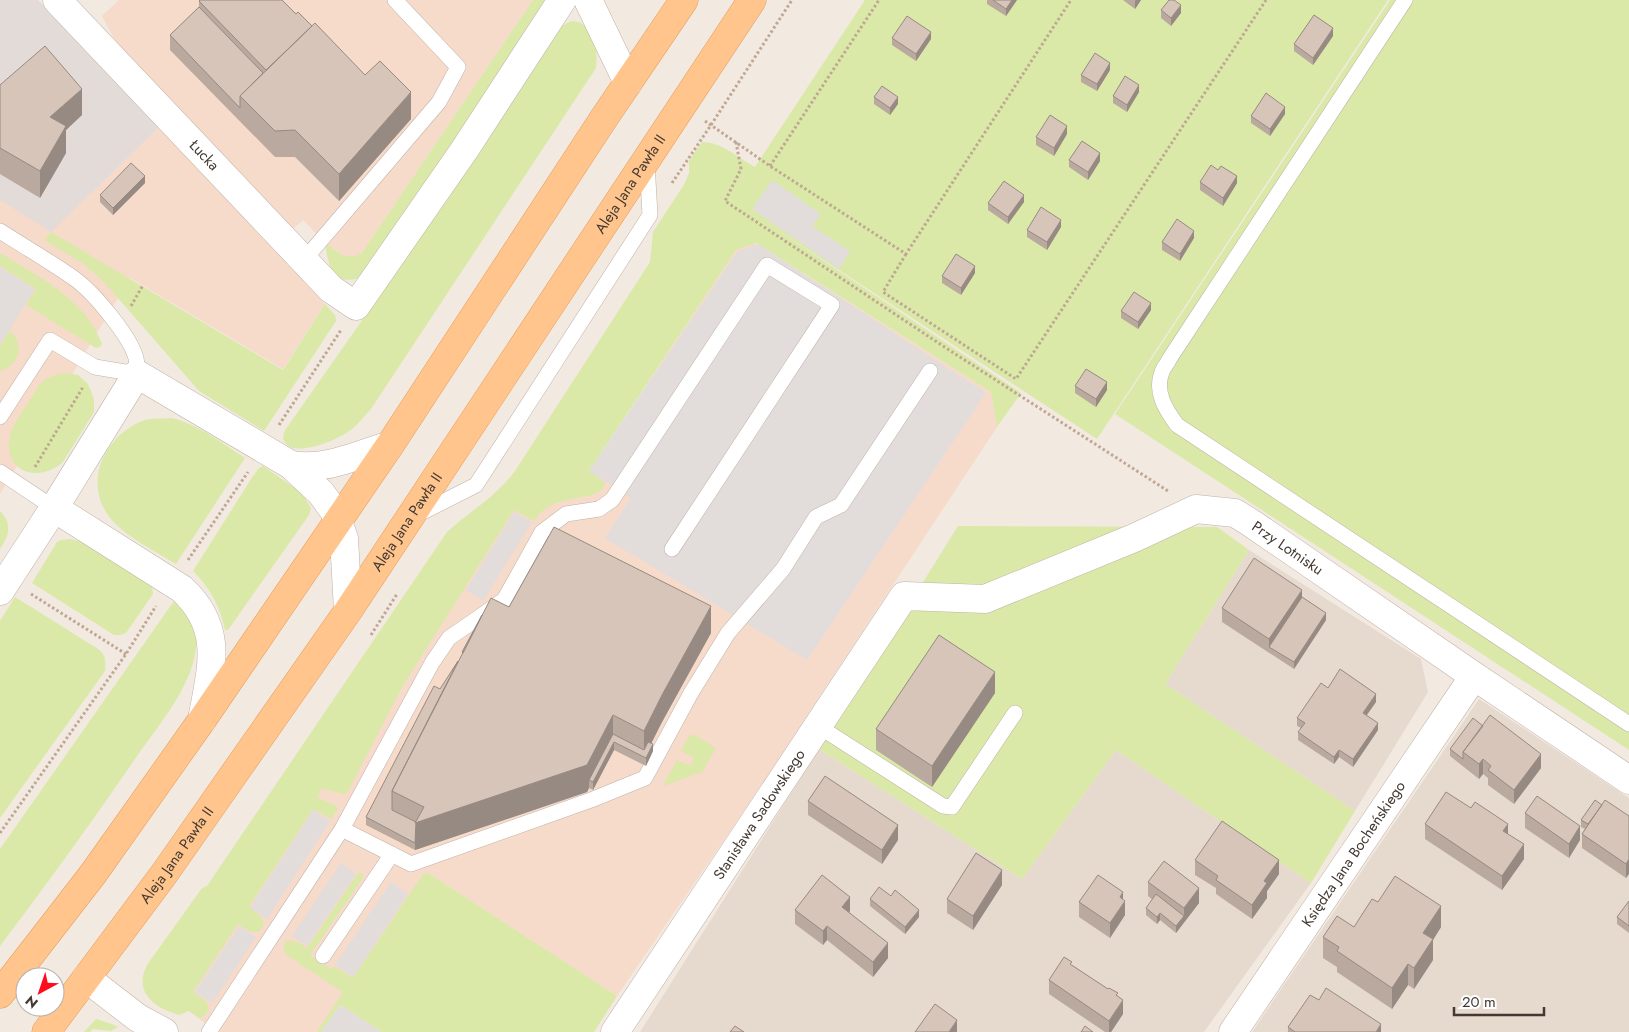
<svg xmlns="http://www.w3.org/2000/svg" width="1629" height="1032" font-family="Jost,sans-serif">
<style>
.residential{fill:#e6dacf}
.commercial{fill:#f6daca}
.industrial{fill:#e3dbd7}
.green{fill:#dae9a7}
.parking{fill:#e2dddb}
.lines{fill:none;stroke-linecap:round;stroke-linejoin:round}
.lane-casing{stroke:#c0b2a7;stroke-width:16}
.street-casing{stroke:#c0b2a7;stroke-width:29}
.primary-casing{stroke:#e99e59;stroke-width:29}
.path{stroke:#c0a794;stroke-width:3;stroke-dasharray:2.5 2.5;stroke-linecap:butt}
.lane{stroke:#fff;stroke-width:15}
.street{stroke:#fff;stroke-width:28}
.primary{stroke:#ffc58d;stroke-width:28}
.wall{fill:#b9a99f}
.shaded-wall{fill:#968a82}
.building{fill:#d7c5b9;stroke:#968a82}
.labels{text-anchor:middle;stroke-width:4.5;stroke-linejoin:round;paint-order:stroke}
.street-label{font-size:15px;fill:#433932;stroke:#fff}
</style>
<rect width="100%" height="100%" fill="#f2e9e1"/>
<!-- residential -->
<path class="residential" d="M1249 550 1421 659 1428 692 1355 811 1165 684Z
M1479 699 1629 798V1032H1252Z
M819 749 1022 879 1116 750 1311 883 1204 1032H640Z"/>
<!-- commercial -->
<path class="commercial" d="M119 0H533L346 276 328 260 325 243 303 220 292 230 118 46 102 16Z
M159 127 325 304 283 369 130 278 0 494V199L51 231Z
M755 243 991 392 997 427 750 802 617 996 428 873 321 1032H216L160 988 502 497 589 472 736 250Z"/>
<!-- industrial -->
<path class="industrial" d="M0 0H38L159 127 51 232 0 200Z"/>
<!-- green -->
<path class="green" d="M533 0H551L360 278C331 286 329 266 325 243 338 252 344 261 361 254Z
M865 0H1388L1097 439 764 221 1021 393 997 427 991 392 756 243 736 250 589 471 605 483C602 504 550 491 535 520H532L514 510 402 687 347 793 343 794 321 788 318 798 335 805 338 809 331 819 313 809 249 907C252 910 258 913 261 917 267 924 261 934 252 932 247 931 242 926 238 924L193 992 206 1001 209 1009 204 1016 199 1018 189 1011 179 1015C154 1008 133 992 147 965L202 888 207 886 447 532C471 510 494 499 515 471L650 262 653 232 685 183 689 173V161L702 142C722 142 738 158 755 167Z
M1390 0H1629V750L1115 414Z
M572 21C596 23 598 48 596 68L371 409C364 416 357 426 349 431 337 440 305 453 290 447 286 445 284 441 283 438L284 432 295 416 398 269 559 27Z
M51 232 283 370 325 304 335 315 336 321 264 431 199 391 104 282 84 264 44 240Z
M0 253C38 276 86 300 102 344L100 347 96 348 26 305 36 289 0 266Z
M9 331C26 343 19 367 0 371V346Z
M66 373 78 375 88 384 94 399V412L63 462C43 480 10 477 9 445 9 428 21 414 30 400 33 395 37 388 41 383 47 377 57 374 66 373Z
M172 418C199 425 222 443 245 458L176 564C155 551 118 533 106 512 84 476 108 433 145 420 153 418 163 419 172 418Z
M263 466 302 493 311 508 309 515 228 630H225C220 606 210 588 193 571L253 476 259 468Z
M0 511C13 524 9 536 0 549Z
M958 526 1217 527 1249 550 1165 684 1355 811 1311 883 1116 750 1022 879 819 749Z
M70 539 83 542 152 585 153 594 126 633 120 635H114L32 583 57 542 61 540Z
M15 597 98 649C106 655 106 662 105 671L0 818V621Z
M174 601C187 612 198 628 196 647 193 686 157 727 135 759 92 822 47 884 0 946V849Z
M693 734 716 748 702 772 663 786 677 760 690 766 694 758 681 751 688 738Z
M358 873H362L363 878 310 955 332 970 334 966 353 978 423 874 428 873 617 996 594 1032H382L340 1005 321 1032H317L343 992 291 958 285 953 283 948 286 941C296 940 300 943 307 948Z
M96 1019 112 1024 118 1027 111 1031 93 1029 90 1032H84Z"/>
<!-- parking -->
<path class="parking" d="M772 180 821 214 812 226 850 251 839 269 752 209Z
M758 244 986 393 807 660 605 538 631 498 589 471 737 252Z
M0 267 35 289 0 345Z
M514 512 532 522 483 601 466 590Z
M313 810 330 821 267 919 250 908Z
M341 863 356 874 307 946 292 936Z
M391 882 408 894 353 977 335 965Z
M239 926 256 937 212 1003 195 992Z
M340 1005 382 1032H321Z"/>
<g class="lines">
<!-- lane casing -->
<g class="lane-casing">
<path id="lane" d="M1405 0 1170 358C1168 363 1163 368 1162 372 1154 392 1166 410 1177 425L1629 724
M0 231C25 247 51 262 75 279 94 293 130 336 136 358 137 363 137 369 137 374L95 367 50 340 0 417
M304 260 439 102 458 67 395 0
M0 472 54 508
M417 515 476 485 650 215 647 163
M672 549 832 305 767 265 612 500 599 509 566 514 542 532 504 600 449 638 432 663 342 829 411 864 591 800 645 778 691 693 728 633 783 569 816 517 841 505 930 371
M818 726 943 806 952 807 1015 713
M323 956 392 854
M209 1032 342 829"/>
</g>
<!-- street casing -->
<g class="street-casing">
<g id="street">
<path id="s1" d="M57 0 331 289 356 306 465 149 562 0"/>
<path d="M588 0 628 83"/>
<path d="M291 465C325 471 358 455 390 445"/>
<path d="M54 508 182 589C225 629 211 669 202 720"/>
<path d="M0 591 54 508 137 374 291 465 321 493 334 511 344 538 348 611"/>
<path d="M86 978 138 1018 164 1032"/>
<path id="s2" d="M615 1032 904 596 985 599 1134 538 1196 509 1235 513 1251 523 1474 676 1629 780"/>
<path id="s3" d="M1233 1032 1474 676"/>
</g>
</g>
<!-- primary casing -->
<g class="primary-casing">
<g id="primary">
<path d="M0 994 93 874 202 720 390 445 604 118 684 0"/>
<path id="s4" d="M46 1032 164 874 348 611 752 0"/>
</g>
</g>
<!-- path -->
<path class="path" d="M705 121 770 166 906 254 1071 0
M736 142 741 169 725 201 946 348 1168 491
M770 166 879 0
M672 183 711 125 792 0
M906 254 883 292 1016 379 1266 0
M131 306 143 285
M279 425 341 330
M35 467 83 387
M188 560 248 472
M31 594 126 654
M371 635 397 594
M0 833 126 654 156 606"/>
<!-- lane -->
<use href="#lane" class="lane"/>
<!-- street -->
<use href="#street" class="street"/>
<!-- primary -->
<use href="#primary" class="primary"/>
</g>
<!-- wall -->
<path class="wall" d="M987 0H1017L1006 16 987 4Z
M1123 0H1141L1135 9Z
M199 1 296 14 312 26 411 119 339 201 295 157H275L170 50V35L199 7Z
M1161 10 1181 13 1171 26 1161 18Z
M1333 36 1313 65 1294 51V44Z
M892 38 931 39 916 61 892 45Z
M1110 70 1097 91 1081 82V75Z
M0 85 82 115 66 130V153L40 198 0 174Z
M1139 92 1127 112 1113 103V96Z
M874 97 898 104 890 115 874 104Z
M1285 114 1270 136 1251 123V116Z
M1067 134 1054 156 1036 145V137Z
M1069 160 1100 161 1088 180 1069 167Z
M1218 170 1237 183 1223 206 1200 190V182Z
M145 183 113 215 100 202V195Z
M1024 202 1008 224 988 210V203Z
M1061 227 1047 250 1027 237V230Z
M1194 238 1180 261 1162 250V242Z
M975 273 961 295 942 283V276Z
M1151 310 1138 329 1121 318V311Z
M1075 386 1107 390 1096 407 1075 393Z
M1302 597 1326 620 1294 669 1222 622V608Z
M509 607 711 633 662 722 651 743 653 751 646 766 614 750 593 790 589 788 587 792 415 850 366 825V817L440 689Z
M1328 688 1376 702 1367 715 1378 730 1353 767 1339 757 1334 764 1298 740V732L1301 728 1297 726V718Z
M995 693 932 787 876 750V729Z
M1450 749 1541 768 1514 804 1488 785V778L1483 774 1479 779 1450 756Z
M808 801 898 840 882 864 808 815Z
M1602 805 1629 816 1626 878 1582 848V834L1585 829 1581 827V820Z
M1525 813 1580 840 1569 858 1525 828Z
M1425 824 1508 834 1524 859 1502 890 1425 839Z
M1195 860 1279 874 1267 891V898L1252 919 1216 894V888L1195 875Z
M1148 882 1199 903 1176 933 1160 920 1157 924 1146 915V908L1153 900 1148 896Z
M1002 885 973 930 947 913V899Z
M891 896 919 917 905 934 870 906V899Z
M1123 900 1125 915 1110 938 1079 917V902Z
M1629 901V933L1617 924V917Z
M1378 902 1441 927 1433 940V960L1414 989 1408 985 1392 1009 1337 972V967L1323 958V937L1354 927Z
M795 910 850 911 849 912 888 958 873 977 827 940 823 945 795 924Z
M1072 965 1118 996 1123 1014 1111 1032H1105L1049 994V980Z
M1319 1000 1381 1032H1288V1027Z"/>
<!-- shaded-wall -->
<path class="shaded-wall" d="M1012 0H1017L1006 16V9Z
M1136 0H1141L1135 9V1Z
M1181 5V13L1171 26V18Z
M1333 28V36L1313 65V58Z
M931 32V39L916 61V54Z
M1110 63V70L1097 91V84Z
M1139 85V92L1127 112V105Z
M82 89V115L66 130V153L40 198V171L50 117Z
M411 92V119L339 201V174Z
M898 97V104L890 115V108Z
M1285 107V114L1270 136V129Z
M1067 126V134L1054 156V148Z
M1100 153V161L1088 180V172Z
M145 176V183L113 215V208Z
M1237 176V183L1223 206V198Z
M1024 195V202L1008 224V217Z
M1061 220V227L1047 250V242Z
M1194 231V238L1180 261V254Z
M975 266V273L961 295V288Z
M1151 303V310L1138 329V322Z
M1107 382V390L1096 407V399Z
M1302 590V604L1269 647V639Z
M711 606V633L662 722 644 758V731L662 695Z
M1326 613V620L1294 669V662Z
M995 672V693L932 787V766Z
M1376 694V702L1363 720V713Z
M613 715V741L589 780V788L587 792 415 850V823Z
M1378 723V730L1353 767V759Z
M614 742V750L593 790V782Z
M653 744V751L646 766V758Z
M1339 750V757L1334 764V757Z
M1541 754V768L1514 804V790Z
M1483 759V774L1479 779V764Z
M1508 824V838L1503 831Z
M898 825V840L882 864V850Z
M1580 826V840L1569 858V844Z
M1524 844V859L1502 890V876Z
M1629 859V874L1626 878V864Z
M1279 860V874L1267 891V898L1252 919V905L1264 881Z
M1002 870V885L973 930V916Z
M1199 888V903L1176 933V926L1184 916V908Z
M1123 892V904L1125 901V915L1110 938V923L1120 897Z
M850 897V911L842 921V907Z
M1441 906V927L1433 940V960L1414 989V968L1423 933Z
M919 910V917L905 934V927Z
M1160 913V920L1157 924V917Z
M827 926V940L823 945V931Z
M888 943V958L873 977V962Z
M1408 964V985L1392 1009V988Z
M1123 1000V1014L1111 1032H1109V1021Z
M957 1020V1032H949Z
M1381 1024V1032H1376Z"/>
<!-- building -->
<path class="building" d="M200 0H282L296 14 298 12 312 26 266 70 199 1Z
M993 0H1012L1006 9Z
M1169 0H1174L1181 5 1171 18 1161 10Z
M199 7 263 73 240 96V108L170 35Z
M1314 15 1333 28 1313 58 1294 44Z
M907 16 931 32 916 54 892 38Z
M315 23 365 75 380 61 411 92 339 174 295 130 275 131 240 96Z
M45 46 82 89 50 117 66 126 40 171 0 148V85Z
M1095 53 1110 63 1097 84 1081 75Z
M1125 76 1139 85 1127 105 1113 96Z
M882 86 898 97 890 108 874 97Z
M1266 93 1285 107 1270 129 1251 116Z
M1050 115 1067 126 1054 148 1036 137Z
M1082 141 1100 153 1088 172 1069 160Z
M131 163 145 176 113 208 100 195Z
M1211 165 1218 170 1221 166 1237 176 1223 198 1200 182Z
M1004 181 1024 195 1008 217 988 203Z
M1041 207 1061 220 1047 242 1027 230Z
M1177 219 1194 231 1180 254 1162 242Z
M956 254 975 266 961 288 942 276Z
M1134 292 1151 303 1138 322 1121 311Z
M1086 369 1107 382 1096 399 1075 386Z
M554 527 711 606 662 695 644 731 613 715 587 765 415 823 424 807 392 791 491 598 509 607Z
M1254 558 1302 590 1269 639 1222 608Z
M1302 597 1326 613 1294 662 1269 647Z
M482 615 463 653 462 652Z
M939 635 995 672 932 766 876 729Z
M458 661 392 791V810L416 822 415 843 366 817 434 686 440 689Z
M1340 669 1376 694 1363 713 1378 723 1353 759 1339 750 1334 757 1298 732 1305 723 1297 718 1321 683 1328 688Z
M1490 715 1541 754 1514 790 1488 770 1491 766 1483 759 1479 764 1463 752Z
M1473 718 1483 726 1463 752V759L1450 749Z
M613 734 644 750 648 742 653 744 646 758 614 742 593 782 589 780Z
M825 776 898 825 882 850 808 801Z
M1446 792 1471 808 1475 802 1508 824 1503 831 1524 844 1502 876 1425 824Z
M1537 796 1580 826 1569 844 1525 813Z
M1595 800 1602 805 1588 824 1581 820Z
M1605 800 1629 816V859L1626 864 1582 834Z
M1222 821 1279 860 1264 881 1267 883 1252 905 1216 880 1218 876 1195 860Z
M976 853 1002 870 973 916 947 899Z
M1164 861 1199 888 1184 908 1148 882Z
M822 875 850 897 842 907 888 943 873 962 827 926 823 931 795 910Z
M1098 875 1123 892 1120 897 1125 901 1110 923 1079 902Z
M1395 876 1441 906 1423 933 1433 939 1414 968 1408 964 1392 988 1337 951 1339 947 1323 937 1337 916 1354 927 1372 899 1378 902Z
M879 887 891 896 895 890 919 910 905 927 870 899Z
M1156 894 1184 916 1176 926 1160 913 1157 917 1146 908Z
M1629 901V926L1617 917Z
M1064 957 1072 962 1070 964 1108 989 1109 988 1118 993 1116 995 1123 1000 1109 1021 1049 980Z
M1326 988 1381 1024 1376 1032H1295L1288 1027 1310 995 1319 1000Z
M935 1004 957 1020 949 1032H915Z
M735 1026 744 1032H730Z
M1085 1026 1093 1032H1081Z"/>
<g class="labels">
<!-- street labels -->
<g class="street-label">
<text dy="5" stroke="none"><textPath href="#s1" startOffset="214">Łucka</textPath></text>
<text dy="5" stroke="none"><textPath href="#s4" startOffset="1030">Aleja Jana Pawła II</textPath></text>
<text dy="5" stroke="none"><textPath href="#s4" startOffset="625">Aleja Jana Pawła II</textPath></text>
<text dy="5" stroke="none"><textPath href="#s2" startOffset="936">Przy Lotnisku</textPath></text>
<text dy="5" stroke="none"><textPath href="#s2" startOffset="261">Stanisława Sadowskiego</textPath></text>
<text dy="5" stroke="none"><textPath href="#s3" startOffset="215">Księdza Jana Bocheńskiego</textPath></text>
<text dy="5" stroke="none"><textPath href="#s4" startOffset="220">Aleja Jana Pawła II</textPath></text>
</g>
</g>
<!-- north arrow -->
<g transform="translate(40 992) rotate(220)"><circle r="24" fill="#ffffff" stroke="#b4b0ad"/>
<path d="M0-4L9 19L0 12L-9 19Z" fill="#ff0b1c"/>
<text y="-8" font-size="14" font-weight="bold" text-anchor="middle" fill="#433932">N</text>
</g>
<!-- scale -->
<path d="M1454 1007v8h90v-8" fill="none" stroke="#433932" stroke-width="2.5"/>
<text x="1462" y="1007" font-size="15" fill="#433932" stroke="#ffffff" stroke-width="4" paint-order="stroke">20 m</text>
</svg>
